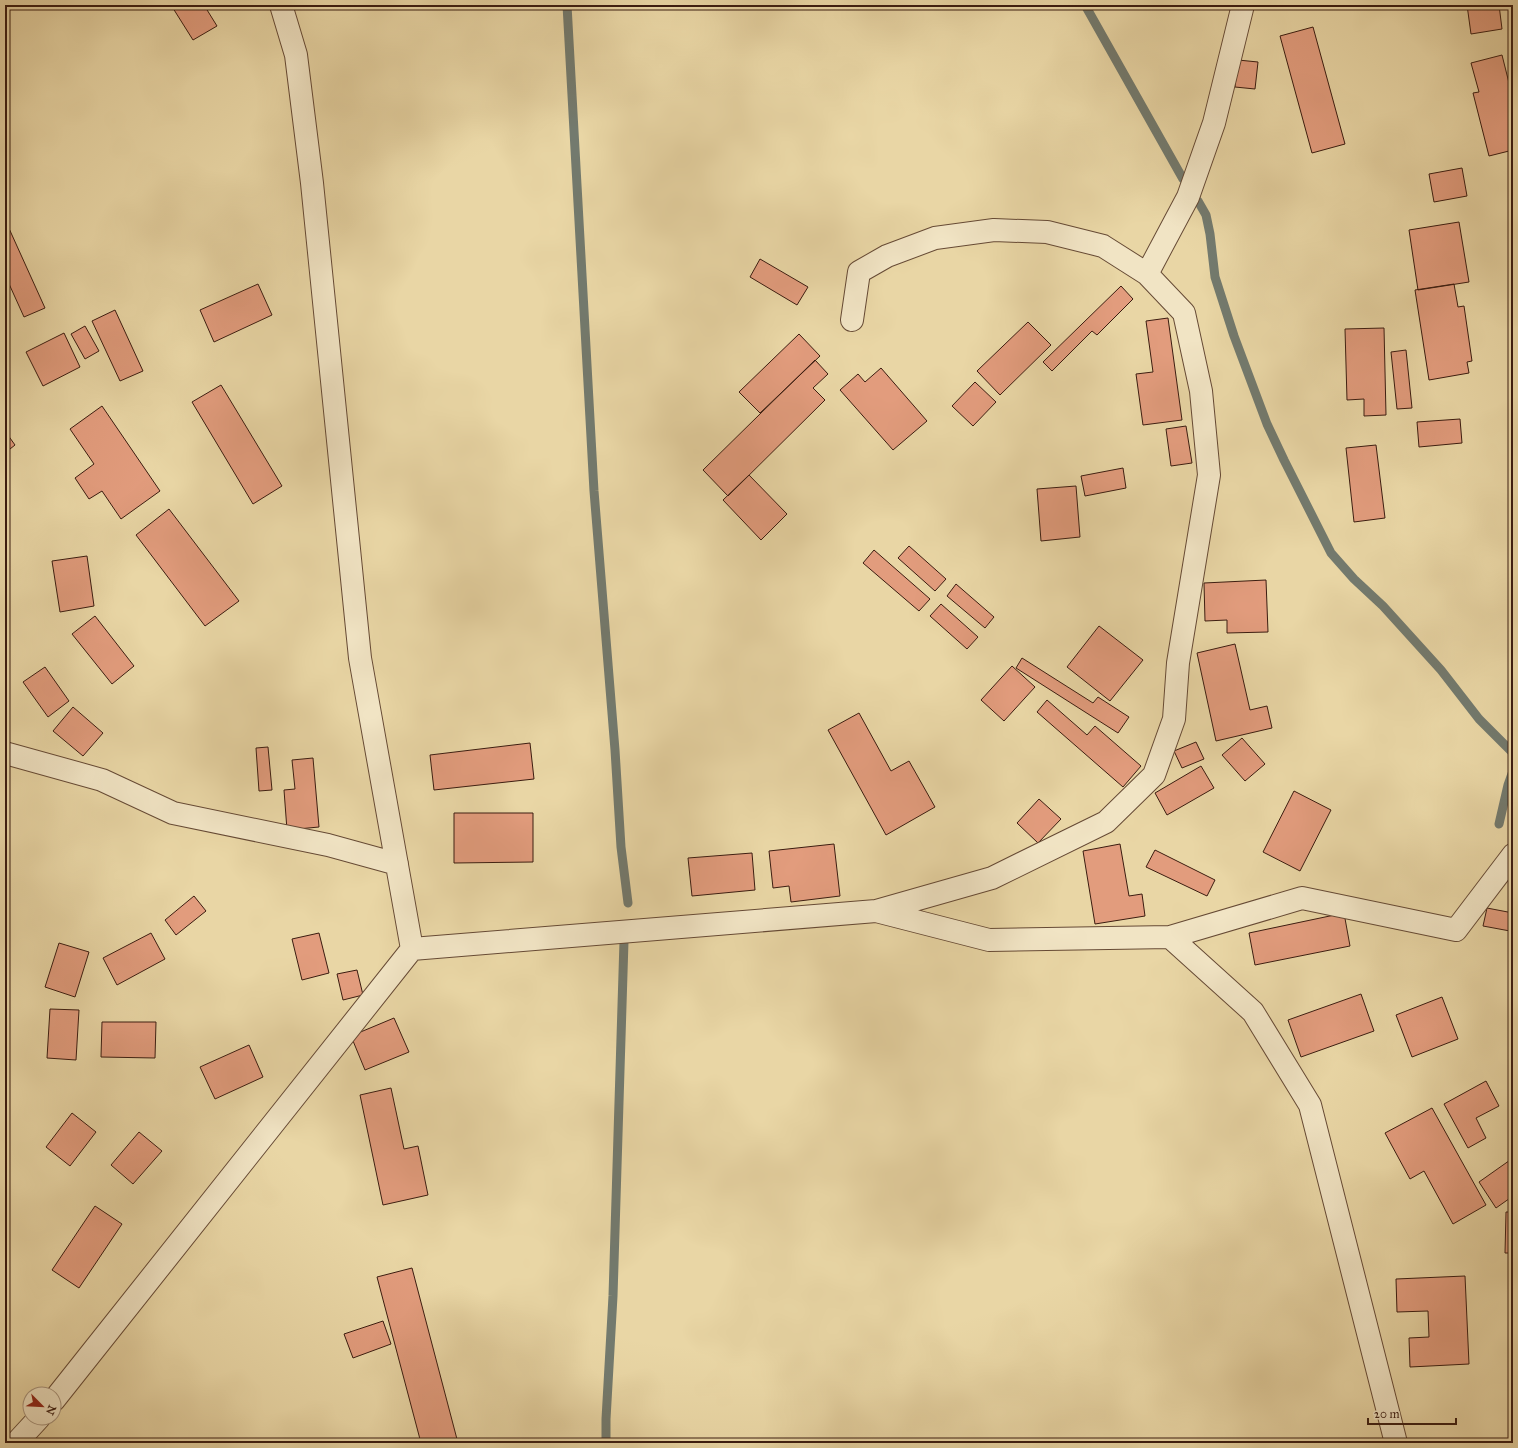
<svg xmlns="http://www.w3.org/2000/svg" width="1518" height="1448" font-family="'IM FELL Great Primer',serif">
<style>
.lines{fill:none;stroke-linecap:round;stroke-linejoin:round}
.stream{stroke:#737a6e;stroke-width:9}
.building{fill:#e29c7d;stroke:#3b1c10}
.minor-casing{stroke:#664a35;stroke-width:24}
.minor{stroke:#f1e4c4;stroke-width:22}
</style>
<rect width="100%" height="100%" fill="#e9d6a5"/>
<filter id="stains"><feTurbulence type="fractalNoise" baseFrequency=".005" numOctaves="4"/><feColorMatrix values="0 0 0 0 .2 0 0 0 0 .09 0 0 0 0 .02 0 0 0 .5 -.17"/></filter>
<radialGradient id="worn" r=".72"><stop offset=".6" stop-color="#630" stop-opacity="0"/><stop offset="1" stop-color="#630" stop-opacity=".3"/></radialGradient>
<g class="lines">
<!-- stream -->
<path class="stream" d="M567 5 594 491 615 750 621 847 628 903
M1085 5 1183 179
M1198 201 1206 215 1210 234 1215 277 1234 336 1267 424 1284 460 1331 553 1354 579 1383 606 1441 670 1479 719 1512 752 1513 757
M1499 824 1508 785 1513 771
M606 1443V1419L613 1296 624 941"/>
</g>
<!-- building -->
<path class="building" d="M171 5H204L217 26 193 40Z
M1467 5H1499L1502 29 1471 34Z
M1313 27 1345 144 1312 153 1280 36Z
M1502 55 1513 99V150L1489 156 1473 93 1479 92 1471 63Z
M1238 60 1258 62 1255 89 1235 87Z
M1462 168 1467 196 1434 202 1429 174Z
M1459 222 1469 282 1418 290 1409 230Z
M7 224 45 308 24 317 5 275V225Z
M760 259 808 287 797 305 750 277Z
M258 284 272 315 214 342 200 310Z
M1454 284 1458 307 1464 306 1472 361 1467 362 1469 373 1429 380 1415 290Z
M1121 286 1133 299 1097 335 1092 331 1052 371 1043 362Z
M115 310 143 371 120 381 92 321Z
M1168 318 1182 420 1143 425 1136 374 1153 372 1146 321Z
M1028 322 1051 345 1000 395 977 371Z
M85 326 99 351 85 359 71 334Z
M1384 328 1386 415 1364 416V399L1347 400 1345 329Z
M64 333 80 367 43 386 26 352Z
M799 334 820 356 760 413 739 392Z
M1406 350 1412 408 1397 409 1391 352Z
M815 360 828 374 813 388 825 400 728 496 703 470Z
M881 368 927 421 893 450 840 390 858 374 865 382Z
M975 382 996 402 973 426 952 406Z
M221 385 282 486 253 504 192 402Z
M102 406 160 491 121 519 102 491 89 499 75 478 94 464 70 429Z
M1460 419 1462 443 1419 447 1417 422Z
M1186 426 1192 463 1171 466 1166 429Z
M5 431 15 445 5 453Z
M1376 445 1385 518 1354 522 1346 448Z
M1123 468 1126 488 1085 496 1081 476Z
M749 475 787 514 761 540 723 500Z
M1076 486 1080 537 1041 541 1037 489Z
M169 509 239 601 205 626 136 535Z
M909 546 946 579 935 591 898 558Z
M874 550 930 599 919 611 863 563Z
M87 556 94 606 60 612 52 561Z
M1266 580 1268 632 1227 633V620L1205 621 1204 583Z
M956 584 994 617 985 628 947 596Z
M941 604 978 637 967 649 930 616Z
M95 616 134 666 112 684 72 634Z
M1099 626 1143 660 1110 701 1067 667Z
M1235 644 1250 710 1267 706 1272 728 1216 741 1197 653Z
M1022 658 1093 703 1098 697 1129 717 1118 733 1016 668Z
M1012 666 1035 687 1004 721 981 700Z
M45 667 69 701 48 717 23 682Z
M1047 700 1087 735 1095 726 1141 766 1123 787 1037 712Z
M73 707 103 733 83 756 53 731Z
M859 713 891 771 909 761 935 807 886 835 828 730Z
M1242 738 1265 764 1245 781 1222 755Z
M1196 742 1204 759 1182 768 1174 751Z
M530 743 534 779 434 790 430 755Z
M268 747 272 790 259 791 256 748Z
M313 758 319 827 287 830 284 790 295 789 292 760Z
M1201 766 1214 788 1167 815 1155 793Z
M1294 791 1331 810 1300 871 1263 852Z
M1039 799 1061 819 1038 843 1017 823Z
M454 813H533V862L454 863Z
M834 844 840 896 791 902 789 886 773 888 769 851Z
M1120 844 1129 896 1142 894 1145 916 1095 924 1083 851Z
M1155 850 1215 880 1207 896 1146 867Z
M752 853 755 890 692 896 688 858Z
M194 896 206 911 176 935 165 920Z
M1487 908 1513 913 1510 931 1483 926Z
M1344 913 1350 946 1255 965 1249 933Z
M151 933 165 959 117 985 103 958Z
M319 933 329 973 302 980 292 939Z
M59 943 89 952 75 997 45 987Z
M357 970 363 995 343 1000 337 974Z
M1361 994 1374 1031 1301 1057 1288 1020Z
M1442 997 1458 1039 1412 1057 1396 1015Z
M50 1009 79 1010 76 1060 47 1058Z
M394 1018 409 1052 365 1070 351 1036Z
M102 1022H156L155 1058 101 1057Z
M249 1045 263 1077 215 1099 200 1067Z
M1486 1081 1499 1106 1476 1118 1486 1138 1468 1148 1444 1104Z
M391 1088 404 1149 418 1146 428 1195 383 1205 360 1095Z
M1432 1108 1486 1205 1453 1224 1424 1171 1410 1179 1385 1133Z
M72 1113 96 1132 70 1166 46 1147Z
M139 1132 162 1151 133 1184 111 1165Z
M1513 1158V1196L1496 1208 1479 1182Z
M95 1206 122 1224 79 1288 52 1270Z
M1506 1212H1513V1253H1505Z
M412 1268 458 1443H421L377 1277Z
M1465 1276 1469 1364 1410 1367 1409 1338 1429 1337 1428 1311 1397 1312 1396 1279Z
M383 1321 391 1344 353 1358 344 1334Z"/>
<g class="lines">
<!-- minor casing -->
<g class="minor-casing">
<path id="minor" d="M281 5 296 55 312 183 360 658 412 949
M852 320 859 272 887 256 935 238 994 230 1047 232 1103 246 1147 274 1188 197 1214 123 1243 5
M5 753 102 780 173 813 328 845 397 864
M876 911 992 878 1106 822 1154 775 1174 719 1178 663 1209 475 1201 391 1184 313 1147 274
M1170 937 1302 898 1456 930 1513 855
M54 1400 412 949 876 911 989 940 1170 937 1253 1012 1310 1105 1396 1443
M16 1443 39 1418"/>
</g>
<!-- minor -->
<use href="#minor" class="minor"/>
</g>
<!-- margin -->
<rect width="1518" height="1448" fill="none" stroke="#e9d6a5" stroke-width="20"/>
<rect x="6" y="6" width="1506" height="1436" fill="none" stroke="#3b1c10" stroke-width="2"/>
<rect x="10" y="10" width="1498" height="1428" fill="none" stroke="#3b1c10"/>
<!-- north arrow -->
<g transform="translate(42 1406) rotate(114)"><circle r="19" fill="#f1e4c4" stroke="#a8947c"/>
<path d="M0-3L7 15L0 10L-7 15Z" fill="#8f2418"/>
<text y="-6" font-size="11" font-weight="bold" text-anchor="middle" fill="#3b1c10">N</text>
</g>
<!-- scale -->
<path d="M1368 1418v6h88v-6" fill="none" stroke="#3b1c10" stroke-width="2"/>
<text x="1374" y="1418" font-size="12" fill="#3b1c10" stroke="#f1e4c4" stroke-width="3" paint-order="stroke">20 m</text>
<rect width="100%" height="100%" filter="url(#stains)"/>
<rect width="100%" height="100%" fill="url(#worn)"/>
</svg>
